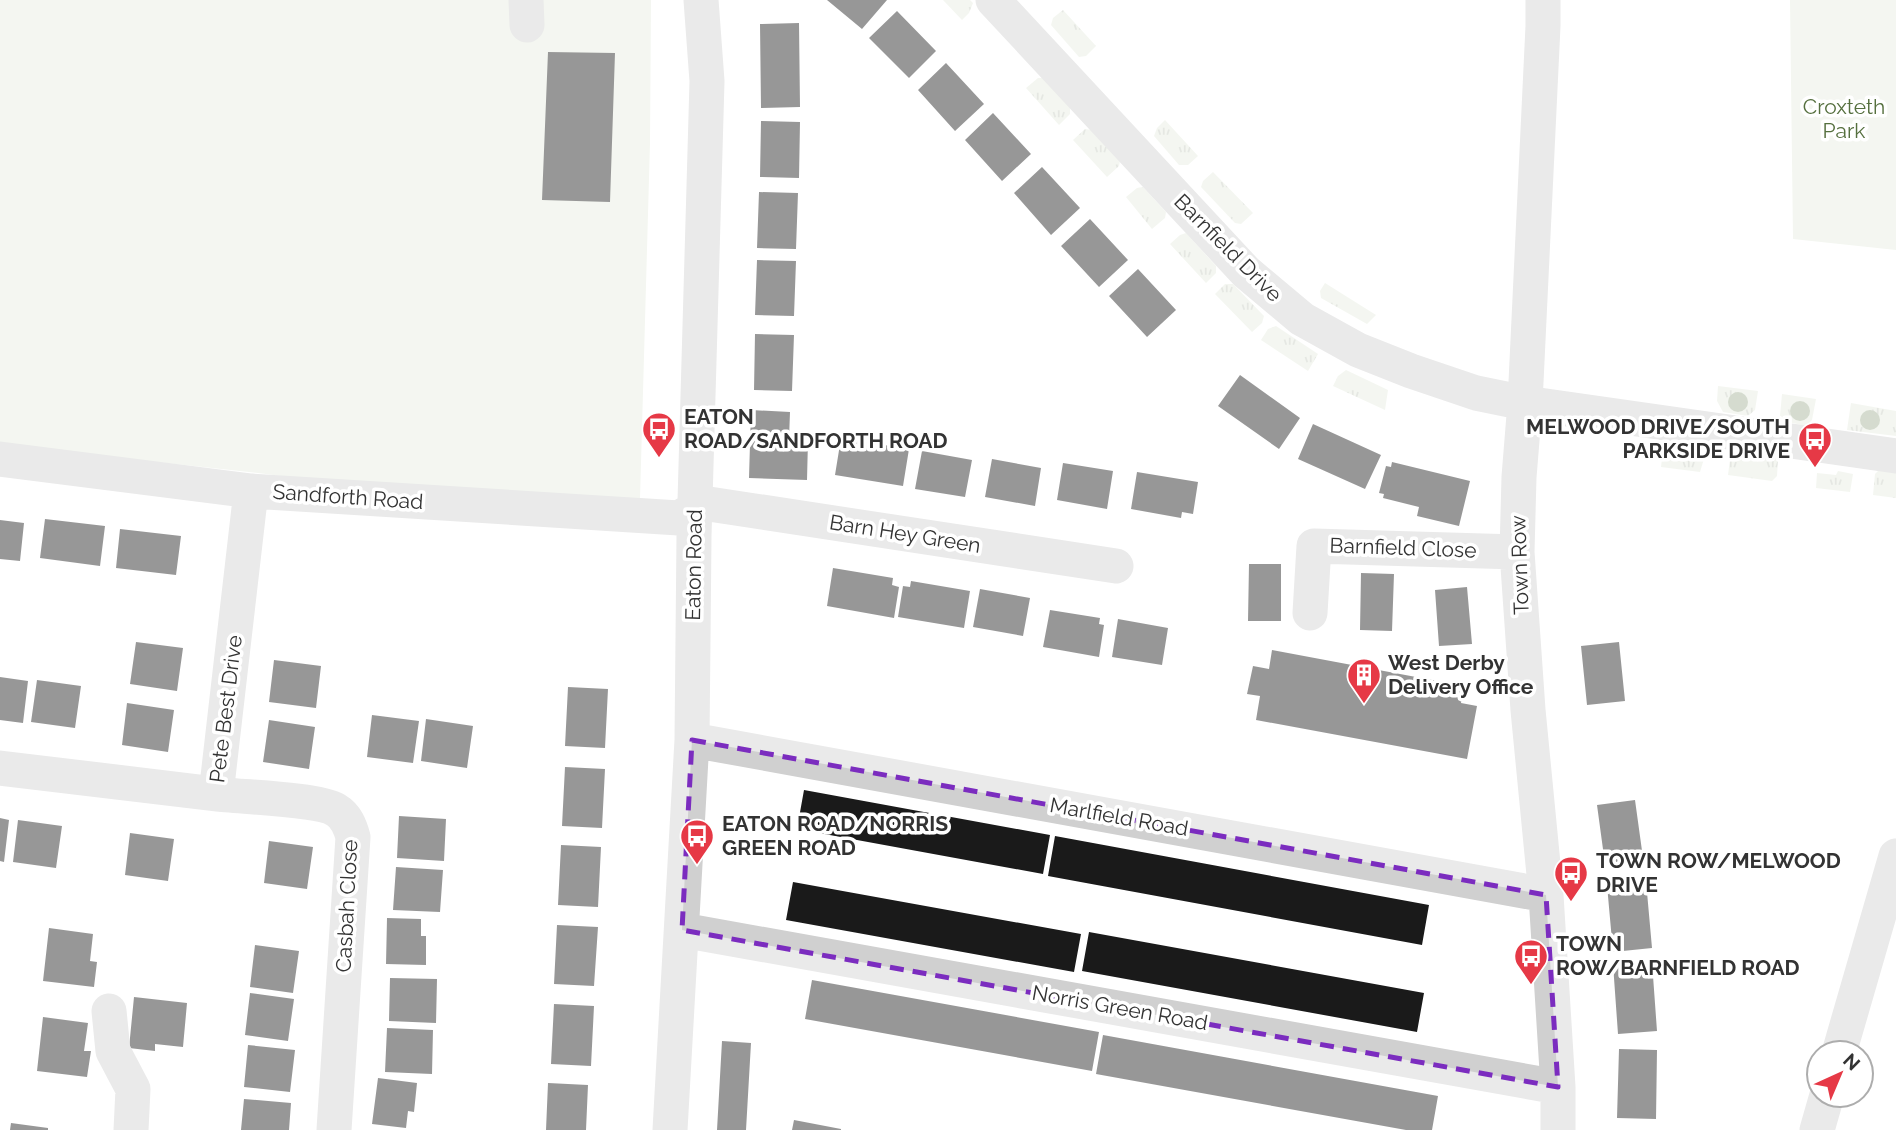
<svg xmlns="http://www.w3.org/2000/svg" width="1896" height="1130" font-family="Raleway,sans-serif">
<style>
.grass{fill:url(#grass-tufts)}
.green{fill:#e6ecdf}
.building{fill:#1a1a1a}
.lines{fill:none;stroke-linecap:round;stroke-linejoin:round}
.minor{stroke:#d0d0d0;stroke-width:35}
.tree{fill:#a2b095}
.marked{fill:none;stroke:#7b2cbf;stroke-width:5;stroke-dasharray:14 9;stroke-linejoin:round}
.labels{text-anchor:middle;stroke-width:7;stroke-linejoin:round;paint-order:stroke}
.park-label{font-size:21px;fill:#56703f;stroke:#fff}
.street-label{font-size:21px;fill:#333;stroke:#fff}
.poi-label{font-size:21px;font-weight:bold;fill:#333;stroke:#fff;text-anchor:start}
</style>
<defs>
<pattern id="grass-tufts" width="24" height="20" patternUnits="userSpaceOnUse" patternTransform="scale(1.75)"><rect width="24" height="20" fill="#e6ecdf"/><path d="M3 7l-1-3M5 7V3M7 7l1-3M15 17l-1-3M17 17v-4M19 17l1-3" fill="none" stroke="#c6cbc0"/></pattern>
</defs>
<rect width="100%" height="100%" fill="#fff"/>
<!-- grass -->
<path class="grass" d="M943 0H970L973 3 969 13 962 20Z
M1063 10 1096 46 1086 56 1079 57 1051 25 1053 18Z
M1038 78H1043L1070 107V114L1059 125 1026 88Z
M1165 120 1198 156 1188 165H1179L1154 136 1157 128Z
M1085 129 1092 130 1120 161 1119 166 1107 177 1073 140Z
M1213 172 1253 213 1241 224 1235 223 1201 187 1203 181Z
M1143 187 1166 212 1165 218 1152 229 1126 197 1137 188Z
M1186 233 1216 266V273L1206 283 1170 244 1180 235Z
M1325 283 1376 315 1367 324 1321 298 1320 291Z
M1225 284H1233L1264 316 1262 323 1252 332 1215 294Z
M1276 326 1318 354 1308 371 1261 340 1268 329Z
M1346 370 1388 390 1385 410 1333 386 1338 376Z
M1718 386 1758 391 1755 410 1748 416 1723 412 1717 401Z
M1782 394 1816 399 1812 420 1806 426 1784 421 1780 416Z
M1851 403 1896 411V436L1847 430Z
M1663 450 1706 452 1700 472 1661 467Z
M1731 452 1775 456 1778 460 1777 476 1772 481 1728 475Z
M1879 470 1896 472V498L1873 495 1875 474Z
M1838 471 1853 474 1850 492 1816 488 1817 473 1836 475Z"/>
<!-- green -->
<path class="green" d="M0 0H651L650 143 640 499 391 490 258 473 0 445Z
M1790 0H1896V250L1793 239Z"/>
<!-- building -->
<path class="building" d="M827 0H887L862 29Z
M897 11 936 51 909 78 869 38Z
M799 23 800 107 761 108 760 24Z
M548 52 615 53 610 202 542 200Z
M946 63 984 104 955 131 918 90Z
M993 113 1031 154 1002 181 965 140Z
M761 121 800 122 799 178 760 177Z
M1042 167 1080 208 1051 235 1014 193Z
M759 192 798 193 796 249 757 248Z
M1090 219 1128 260 1099 287 1061 246Z
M757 260 796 261 794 316 755 315Z
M1138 269 1176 310 1147 337 1109 296Z
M755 334 794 335 792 391 754 390Z
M1240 375 1300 418 1279 449 1218 406Z
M751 410 790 412 789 439 808 440 807 480 749 478Z
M1313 424 1381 455 1365 489 1298 459Z
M841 438 909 449 903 486 835 475Z
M922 451 972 460 965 497 915 489Z
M992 459 1041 468 1035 506 985 497Z
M1392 462 1470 481 1459 526 1417 516 1419 507 1383 498 1384 494 1379 493 1386 466 1391 467Z
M1063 463 1113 471 1107 509 1057 500Z
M1137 472 1198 482 1193 514 1182 512 1181 518 1131 509Z
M45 519 105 526 100 566 40 558Z
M0 520 24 523 20 561 0 559Z
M120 529 181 536 176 575 116 568Z
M1249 564H1281V621H1248Z
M833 568 893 578 892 585 899 587 894 618 827 606Z
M1361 573 1394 574 1392 631 1360 630Z
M911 581 970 591 964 628 898 617 903 586 910 587Z
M1467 587 1472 644 1439 646 1435 590Z
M980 589 1030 598 1023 636 973 627Z
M1050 610 1100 618 1099 624 1104 625 1099 657 1043 647Z
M1118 619 1168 628 1162 665 1112 657Z
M136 642 183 648 177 691 130 684Z
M1619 642 1625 701 1587 705 1581 646Z
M1272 650 1464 686 1461 703 1477 706 1467 759 1256 720 1260 696 1247 694 1253 666 1269 669Z
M274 660 321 666 316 708 269 702Z
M0 677 28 681 23 723 0 720Z
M37 680 81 686 75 728 31 722Z
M568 687 608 689 605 748 565 746Z
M127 703 174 710 168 752 122 745Z
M372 715 419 721 413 763 367 757Z
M426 719 473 726 467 768 421 761Z
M269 720 315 727 309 769 263 762Z
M565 767 605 769 602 828 562 826Z
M804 790 1050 835 1043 874 797 829Z
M1635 800 1643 858 1605 864 1597 805Z
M399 816 446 819 444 861 397 858Z
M0 818 9 820 4 862 0 861Z
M18 820 62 826 56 868 13 862Z
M130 833 174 839 168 881 125 875Z
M1055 836 1429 905 1422 945 1048 876Z
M269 841 313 847 307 889 264 883Z
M561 845 601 847 598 907 558 905Z
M396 867 443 870 440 912 393 910Z
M1646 881 1652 948 1613 952 1607 885Z
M793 882 1081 934 1074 972 786 920Z
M387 918 421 919V936H426V965L386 964Z
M557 925 598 927 594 986 554 984Z
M49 928 93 934 90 961 97 962 94 987 43 981Z
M1089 932 1424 993 1417 1032 1082 971Z
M255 945 299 951 293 993 250 987Z
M1652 962 1657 1031 1618 1034 1613 964Z
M390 978 437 979 436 1023 389 1021Z
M812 980 1099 1032 1092 1071 805 1019Z
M250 993 294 999 288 1041 245 1035Z
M134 997 187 1003 183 1047 155 1044V1051L129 1048Z
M554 1004 594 1006 591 1066 551 1064Z
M43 1017 88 1023 84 1051H91L87 1077 37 1071Z
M387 1028 433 1030 432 1074 385 1072Z
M1103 1035 1438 1096 1432 1130H1406L1096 1074Z
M722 1041 751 1043 746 1130H717Z
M248 1045 295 1050 290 1092 244 1087Z
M1619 1049 1657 1050 1656 1119 1617 1118Z
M378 1078 417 1083 414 1112 408 1111 406 1128 372 1124Z
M548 1083 588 1085 586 1130H546Z
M244 1099 291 1103 289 1130H241Z
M794 1120 841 1129V1130H792Z
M11 1123 48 1128V1130H10Z"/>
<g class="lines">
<!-- minor -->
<path class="minor" d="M526 0 527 25
M993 0 1246 272 1302 319 1358 350 1411 371 1476 393 1525 403 1896 456
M1543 0V26L1525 403 1519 477 1517 552 1528 710 1546 895 1558 1087V1130
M0 459 251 491 679 518 695 508 709 504 1116 566
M1310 613 1314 546 1517 552
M692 740 1546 895
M0 768 216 794 251 491
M216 794C240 797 319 799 336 810 346 816 350 826 353 837L334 1130
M682 930 1558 1087
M109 1011 113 1051 133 1089 131 1130
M1839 1053 1896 856
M670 1130 692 740 694 536 707 81 701 0
M1817 1130 1827 1095"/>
</g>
<!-- trees -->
<g class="tree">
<circle cx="1738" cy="402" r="10"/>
<circle cx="1800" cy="411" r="10"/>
<circle cx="1870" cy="420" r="10"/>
</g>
<!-- marked area -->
<path d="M0 0H1896V1130H0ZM692 740 1546 895 1558 1087 682 930Z" fill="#fff" fill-opacity=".55" fill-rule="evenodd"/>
<path class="marked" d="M692 740 1546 895 1558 1087 682 930Z"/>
<!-- icons -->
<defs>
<g id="bus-pin" transform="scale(1.75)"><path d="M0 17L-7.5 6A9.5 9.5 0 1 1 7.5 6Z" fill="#e63946" stroke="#fff"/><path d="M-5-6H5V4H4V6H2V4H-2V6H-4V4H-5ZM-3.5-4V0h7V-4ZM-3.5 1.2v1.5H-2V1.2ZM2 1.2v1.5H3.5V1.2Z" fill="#fff"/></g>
<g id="building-pin" transform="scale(1.75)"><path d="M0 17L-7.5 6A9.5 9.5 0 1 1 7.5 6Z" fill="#e63946" stroke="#fff"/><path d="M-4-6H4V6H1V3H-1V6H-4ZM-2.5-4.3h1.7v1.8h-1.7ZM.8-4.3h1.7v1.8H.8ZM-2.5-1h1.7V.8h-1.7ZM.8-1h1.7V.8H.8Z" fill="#fff"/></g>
</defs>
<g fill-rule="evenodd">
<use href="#bus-pin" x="659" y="429"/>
<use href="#bus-pin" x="1815" y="439"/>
<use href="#building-pin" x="1364" y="675"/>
<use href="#bus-pin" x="697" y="836"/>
<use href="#bus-pin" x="1571" y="873"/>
<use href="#bus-pin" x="1531" y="956"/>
</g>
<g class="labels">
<!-- park labels -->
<g class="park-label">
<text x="1844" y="114">Croxteth<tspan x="1844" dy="24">Park</tspan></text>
</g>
<!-- street labels -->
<g class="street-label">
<text transform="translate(1228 248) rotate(45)" y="7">Barnfield Drive</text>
<text transform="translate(348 497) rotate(4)" y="7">Sandforth Road</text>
<text transform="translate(905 534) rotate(9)" y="7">Barn Hey Green</text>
<text transform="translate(1403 548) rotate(2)" y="7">Barnfield Close</text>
<text transform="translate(694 565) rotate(-89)" y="7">Eaton Road</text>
<text transform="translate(1520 565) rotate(-92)" y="7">Town Row</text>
<text transform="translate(226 709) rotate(-83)" y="7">Pete Best Drive</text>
<text transform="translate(1119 817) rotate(10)" y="7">Marlfield Road</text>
<text transform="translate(347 906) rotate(-87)" y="7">Casbah Close</text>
<text transform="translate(1120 1008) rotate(10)" y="7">Norris Green Road</text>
</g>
<!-- poi labels -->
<g class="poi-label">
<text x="684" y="424">EATON<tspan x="684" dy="24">ROAD/SANDFORTH ROAD</tspan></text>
<text x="1790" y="434" text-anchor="end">MELWOOD DRIVE/SOUTH<tspan x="1790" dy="24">PARKSIDE DRIVE</tspan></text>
<text x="1388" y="670">West Derby<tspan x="1388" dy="24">Delivery Office</tspan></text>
<text x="722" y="831">EATON ROAD/NORRIS<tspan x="722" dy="24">GREEN ROAD</tspan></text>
<text x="1596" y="868">TOWN ROW/MELWOOD<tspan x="1596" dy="24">DRIVE</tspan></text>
<text x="1556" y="951">TOWN<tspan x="1556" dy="24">ROW/BARNFIELD ROAD</tspan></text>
</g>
</g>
<!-- north arrow -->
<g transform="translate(1840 1074) rotate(44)"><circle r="33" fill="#ffffff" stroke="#adadad" stroke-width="2"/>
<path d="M0-5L12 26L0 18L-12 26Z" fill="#e63946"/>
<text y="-10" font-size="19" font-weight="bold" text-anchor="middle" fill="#333333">N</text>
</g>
</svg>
